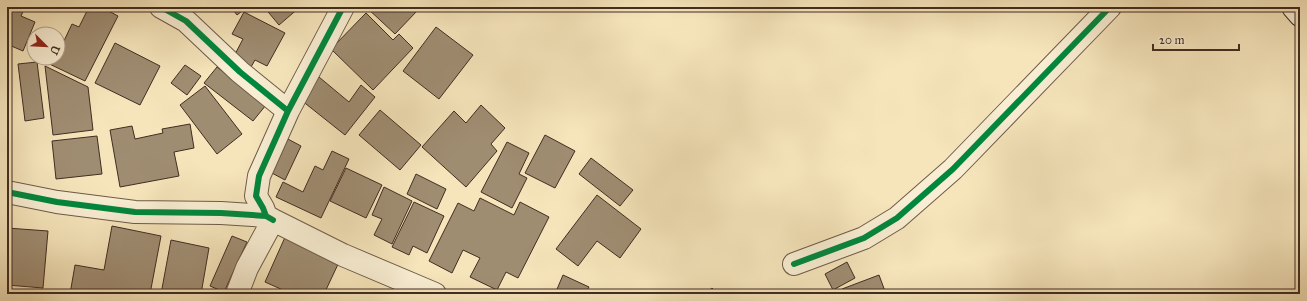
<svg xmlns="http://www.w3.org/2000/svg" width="1307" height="301" font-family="'IM FELL Great Primer',serif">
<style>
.building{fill:#9f8d72;stroke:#412d22}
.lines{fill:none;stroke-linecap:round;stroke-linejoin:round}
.street-casing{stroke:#6e5b48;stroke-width:24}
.secondary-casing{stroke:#412d22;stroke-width:24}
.street{stroke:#f9eed3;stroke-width:22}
.secondary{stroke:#f9eed3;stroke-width:22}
.cycleway-casing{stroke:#f9eed3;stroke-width:8}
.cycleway{stroke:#00873e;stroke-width:6}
</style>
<rect width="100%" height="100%" fill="#f6e5bb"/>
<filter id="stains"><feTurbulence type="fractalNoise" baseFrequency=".005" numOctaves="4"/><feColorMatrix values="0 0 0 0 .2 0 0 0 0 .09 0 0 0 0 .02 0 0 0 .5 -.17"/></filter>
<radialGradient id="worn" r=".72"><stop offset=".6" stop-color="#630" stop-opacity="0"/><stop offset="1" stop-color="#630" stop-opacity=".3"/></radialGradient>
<!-- building -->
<path class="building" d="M7 7H25L21 16 35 22 23 51 9 45 7 50Z
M89 7H101L118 16 85 81 39 59 58 58V43L62 45 72 24 79 27Z
M231 7H247L237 15Z
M264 7H300L279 25Z
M366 7H413L417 11 395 34Z
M244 12 285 33 267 66 255 60 251 67 233 58 243 39 232 34Z
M366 13 393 40 399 34 413 48 373 90 331 49Z
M436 27 473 55 439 99 403 71Z
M115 43 160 66 140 105 95 83Z
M7 55H9V99H7Z
M37 62 44 118 25 121 18 64Z
M185 65 201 76 187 95 171 83Z
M45 66 88 87 93 130 53 135Z
M217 67 266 105 253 121 204 83Z
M319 77 349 102 361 85 375 97 345 135 301 100Z
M205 86 242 134 217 154 180 105Z
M481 105 505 128 491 144 497 151 466 187 422 147 454 111 466 123Z
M380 110 421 145 400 170 359 135Z
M190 124 194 148 174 152 179 176 120 187 110 130 132 126 135 139 163 133 162 129Z
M545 135 575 151 555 188 525 173Z
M97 136 102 174 56 179 52 141Z
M286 138 301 146 285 180 270 172Z
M507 142 529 153 519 174 527 178 512 208 481 192Z
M332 151 349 159 321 218 276 197 283 182 303 192 315 166 323 170Z
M591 158 633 190 620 206 579 174Z
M346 168 382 185 366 218 330 201Z
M416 174 446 189 437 209 407 194Z
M384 187 412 201 392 244 374 235 382 219 372 215Z
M597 195 641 229 620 258 597 241 578 266 556 249Z
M480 198 514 215 520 202 549 217 518 278 506 272 497 290 470 277 480 258 463 250 452 273 429 261 458 203 474 211Z
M414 202 444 216 427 253 413 246 409 255 392 247Z
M112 226 161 236 150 294H70L75 265 104 270Z
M7 228 48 231 43 288 7 285Z
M286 235 340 260 324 294H292L265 282Z
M232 236 247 242 224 292 210 286Z
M171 240 209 248 201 294H161Z
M847 262 855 278 833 290 825 274Z
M563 275 589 287 585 294H555Z
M879 275 886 294H843L842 289Z
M712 288 718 294H705Z"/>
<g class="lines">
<!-- street casing -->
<g class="street-casing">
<path id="street" d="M161 7 186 21 240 72 288 111
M7 192 57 202 135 212 221 213 266 216
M273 220 266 216 263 208 256 196 259 176 288 111 343 7
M794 264 864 238 897 218 953 169 1110 7
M237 294 247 268 273 220 343 255 435 294"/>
</g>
<!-- secondary casing -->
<g class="secondary-casing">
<path id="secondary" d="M1293 7 1300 15"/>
</g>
<!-- street -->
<use href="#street" class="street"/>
<!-- secondary -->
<use href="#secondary" class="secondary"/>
<!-- cycleway casing -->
<g class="cycleway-casing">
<path id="cycleway" d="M161 7 186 21 240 72 288 111
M7 192 57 202 135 212 221 213 266 216
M273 220 266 216 263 208 256 196 259 176 288 111 343 7
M794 264 864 238 897 218 953 169 1110 7"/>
</g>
<!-- cycleway -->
<use href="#cycleway" class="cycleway"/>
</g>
<!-- margin -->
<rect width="1307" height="301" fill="none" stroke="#f6e5bb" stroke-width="24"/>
<rect x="8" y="8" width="1291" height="285" fill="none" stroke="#412d22" stroke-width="2"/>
<rect x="12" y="12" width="1283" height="277" fill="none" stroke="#412d22"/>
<!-- north arrow -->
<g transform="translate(46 46) rotate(114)"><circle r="19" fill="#f9eed3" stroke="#afa18c"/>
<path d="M0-3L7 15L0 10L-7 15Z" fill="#8f2418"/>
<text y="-6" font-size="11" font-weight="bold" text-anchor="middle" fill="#412d22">U</text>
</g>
<!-- scale -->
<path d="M1153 44v6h86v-6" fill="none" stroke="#412d22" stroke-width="2"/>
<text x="1159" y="44" font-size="12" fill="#412d22" stroke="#f9eed3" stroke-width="3" paint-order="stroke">20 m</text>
<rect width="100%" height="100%" filter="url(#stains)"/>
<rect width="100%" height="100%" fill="url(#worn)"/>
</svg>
